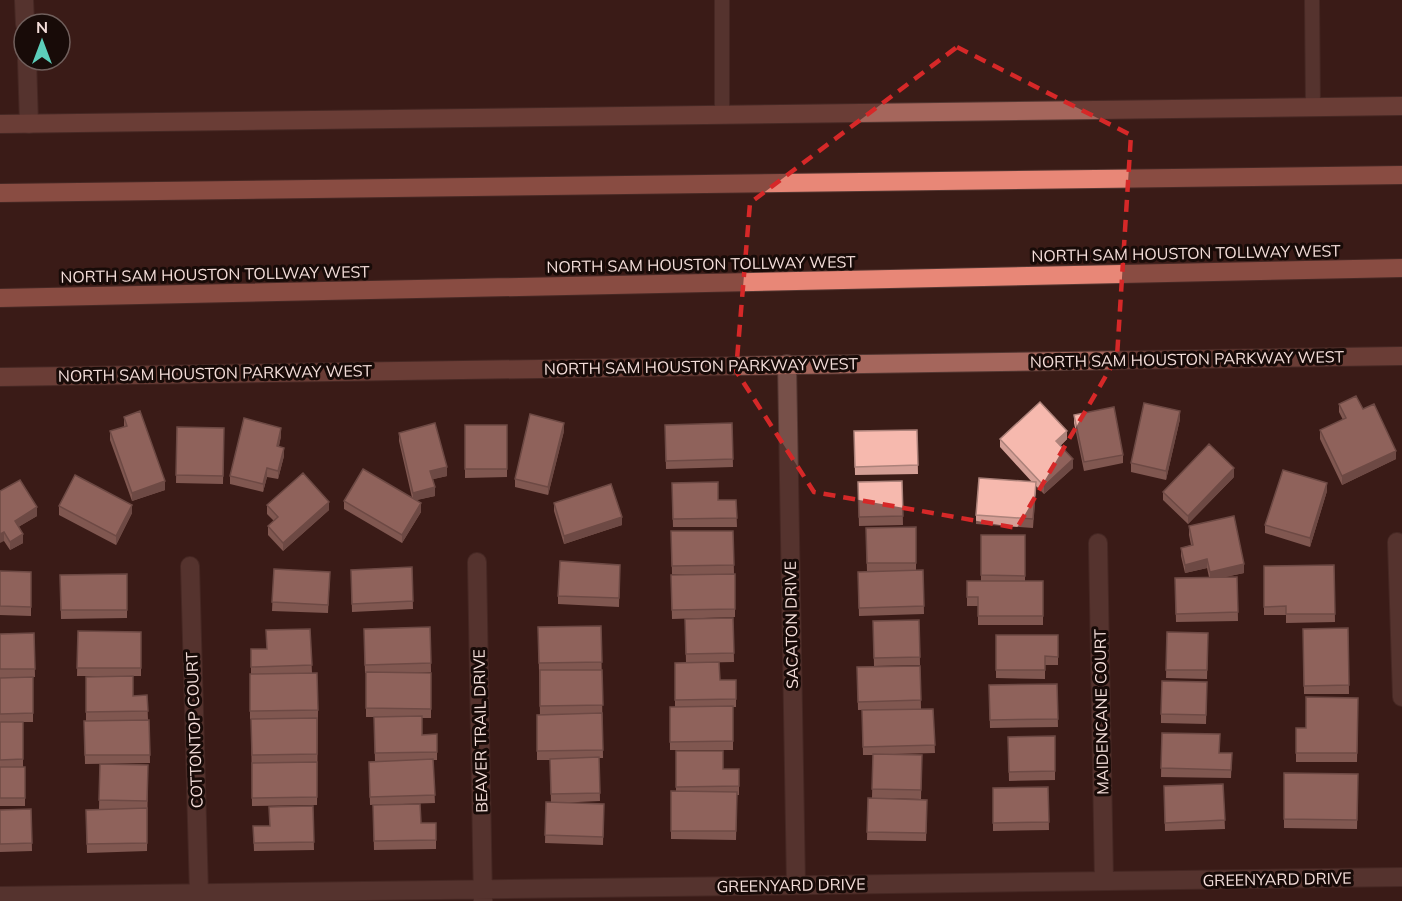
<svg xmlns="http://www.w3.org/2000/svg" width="1402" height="901" font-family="Mulish,sans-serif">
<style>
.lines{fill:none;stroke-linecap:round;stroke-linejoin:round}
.lane-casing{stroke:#543732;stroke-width:16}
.street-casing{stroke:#543732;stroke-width:20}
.secondary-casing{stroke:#543732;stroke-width:20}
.highway-casing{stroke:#543732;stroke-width:20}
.lane{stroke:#775049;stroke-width:14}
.street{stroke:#775049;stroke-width:18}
.secondary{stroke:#a5665c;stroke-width:18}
.highway{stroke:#e88777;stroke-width:18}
.wall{fill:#d49f96}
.shaded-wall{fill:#ac827a}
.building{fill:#f6b9ae;stroke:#ac827a;stroke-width:1.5}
.marked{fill:none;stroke:#d62828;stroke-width:4.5;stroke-dasharray:12 8;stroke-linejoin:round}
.labels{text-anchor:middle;stroke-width:6;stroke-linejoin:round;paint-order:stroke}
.street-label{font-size:16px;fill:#f4deda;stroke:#180b08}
</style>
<rect width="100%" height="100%" fill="#3a1c17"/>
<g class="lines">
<!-- lane casing -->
<g class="lane-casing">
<path id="lane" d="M1312 0 1313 108
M722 116V0"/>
</g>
<!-- street casing -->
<g class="street-casing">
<path id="street" d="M24 0 25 24
M27 60 29 124
M787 364 796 885
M1397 542 1402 697
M1098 543 1104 881
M477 562 483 901
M190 566 199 894
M0 896 1402 877"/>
</g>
<!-- secondary casing -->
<g class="secondary-casing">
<path id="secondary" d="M0 124 1402 106
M0 377 1402 356"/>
</g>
<!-- highway casing -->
<g class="highway-casing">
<path id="highway" d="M0 193 1402 175
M0 298 1402 268"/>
</g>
<!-- lane -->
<use href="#lane" class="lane"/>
<!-- street -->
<use href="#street" class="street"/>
<!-- secondary -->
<use href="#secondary" class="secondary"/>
<!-- highway -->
<use href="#highway" class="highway"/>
</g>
<!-- wall -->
<path class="wall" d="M1339 404 1363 409 1396 459 1342 485 1320 439V430L1343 420 1339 412Z
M1074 415 1123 455V463L1084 471 1074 423Z
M124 417 165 490 132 501 110 440V431L124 427Z
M1180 419 1166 480 1131 472V463Z
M732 423 733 467 666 469 665 425Z
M465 425H507V477L465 478Z
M177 427 224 428 223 484 176 483Z
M917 430 918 474 855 475 854 431Z
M564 431 548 495 515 487V479Z
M399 433 447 476 433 479 435 496 416 500 421 512 402 543 344 509V501L412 498 399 441Z
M281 436 279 446 284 456 278 479 267 477 263 492 230 484V476Z
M1000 439H1067L1060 446 1073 468 1044 494 1036 486 1033 528 976 524V515L1032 482 1000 447Z
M1234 477 1188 524 1163 500V492Z
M902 481 903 525 859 526 858 482Z
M672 483 718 500H736L737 527H673Z
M0 491 37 516 18 527 23 543 10 550 4 541Z
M1327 491 1310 547 1265 533V525Z
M554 503 622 525 564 544 554 511Z
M267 505 329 510 283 551 268 535V526L274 521 267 514Z
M59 506 132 513 116 545 59 515Z
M1189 526 1244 573 1225 577H1237L1238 621 1176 622 1175 578 1209 577 1207 568 1185 573 1181 556V548L1191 545 1189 535Z
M916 527V571L923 570 924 614 859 616 858 572H867L866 528Z
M671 531H733L734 574H672Z
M981 535H1025V581H1043V625H978V606H967V581H981Z
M620 565 619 607 558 604V596Z
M1334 565 1335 622 1286 623V615H1264V566Z
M412 567 413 609 352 612 351 570Z
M274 569 330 572 328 613 272 611Z
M0 571 31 572V616L0 615Z
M127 574V618L61 619 60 575Z
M735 574V617L672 619 671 575Z
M733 618 734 662 686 663 685 619Z
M919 620 920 665 874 666 873 621Z
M601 626 603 758H599L600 801 556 803 604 804 603 845 545 843 546 802 551 803 550 760H537V715H540L538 627Z
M430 627 431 672H399L431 673V718H422V735L437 734V760H433L435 803 370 805 369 762 375 761 374 717H366V673H365L364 629Z
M1348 628 1349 694H1304L1303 629Z
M310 629 312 673 318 710 317 805 252 806 251 719H250V674H251V649H267Z
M78 631 141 632V676H133V696L147 695 148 720H149L150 763 85 764 84 721H86V677L109 676H77Z
M1167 632 1208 633 1207 679 1166 678Z
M34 633 35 677H33V722H7H23V767H25V806H0V634Z
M996 635H1058V665H1045V679L996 678Z
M675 663 720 680H736V707H733V750H670V707H675Z
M920 666 921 709 858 710 857 667Z
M1207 682 1206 724 1161 723V714Z
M1057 684 1058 727 990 728 989 685Z
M1358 698 1357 762H1296V728H1306Z
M933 709 935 753 894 754 922 755 921 799 872 798 873 755H863L862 710Z
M1162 733 1219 753H1232L1231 778 1161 777Z
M1055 736V780L1009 781 1008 737Z
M676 751 723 769H739V795H737L736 840 671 839V791H676Z
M100 764 148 765 147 851 87 853 86 810 114 809H99Z
M1284 773 1358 774 1357 829 1284 828Z
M1223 784 1225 829 1165 831 1164 786Z
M1048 787 1049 830 993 831V788Z
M868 798 927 800 926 841 867 840Z
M373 805 421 823H436V849L374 850Z
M313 806 314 850 254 851 253 826H269Z
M31 809 32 851 0 852V810Z"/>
<!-- shaded-wall -->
<path class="shaded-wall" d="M1180 411V419L1166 480V471Z
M564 423V431L548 495V487Z
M281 428V436L277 454V446Z
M1067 431V439L1056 450V441Z
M284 448V456L278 479V471Z
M1396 451V459L1342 485V476Z
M1073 459V468L1044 494V486Z
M447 467V476L430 480V471Z
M267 468V477L263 492V484Z
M1234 468V477L1188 524V516Z
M165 481V490L132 501V493Z
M1327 483V491L1310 547V538Z
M435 487V496L413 501V493Z
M329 502V510L283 551V543Z
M421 503V512L402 543V535Z
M132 505V513L116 545V536Z
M37 507V516L15 529V521Z
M622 517V525L564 544V536Z
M4 532V541L0 543V534Z
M23 534V543L10 550V542Z
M1207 559V568L1185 573V565Z
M1244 564V573L1210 580V572Z"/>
<!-- building -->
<path class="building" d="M1356 396 1363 409 1374 404 1396 451 1342 476 1320 430 1346 418 1339 404Z
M1040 402 1067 431 1056 441 1073 459 1044 486 1000 439Z
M1144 403 1180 411 1166 471 1131 463Z
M1114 407 1123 455 1084 462 1074 415Z
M140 411 165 481 132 493 110 431 127 426 124 417Z
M530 414 564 423 548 487 515 479Z
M244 418 281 428 277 446 284 448 278 471 267 468 263 484 230 476Z
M435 423 447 467 430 471 435 487 413 493 399 433Z
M732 423 733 459 666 461 665 425Z
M465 425H507V469H465Z
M177 427 224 428 223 476 176 475Z
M917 430 918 465 855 467 854 431Z
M1209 444 1234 468 1188 516 1163 492Z
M363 469 421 503 402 535 344 501Z
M1283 470 1327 483 1310 538 1265 525Z
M303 473 329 502 283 543 268 526 278 517 267 505Z
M75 475 132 505 116 536 59 506Z
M979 478 1036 482 1033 519 976 515Z
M20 480 37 507 15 521 23 534 10 542 4 532 0 534V491Z
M902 481 903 516 859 517 858 482Z
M718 482V500H736L737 518 673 519 672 483Z
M611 484 622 517 564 536 554 503Z
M1234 516 1244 564 1210 572 1207 559 1185 565 1181 548 1193 545 1189 526Z
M916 527V563H867L866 528Z
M671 531H733L734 565 672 566Z
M981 535H1025V576L981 575Z
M560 561 620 565 619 598 558 596Z
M1334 565 1335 614H1286V606L1264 607V566Z
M412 567 413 601 352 604 351 570Z
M274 569 330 572 328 605 272 602Z
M923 570 924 606 859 608 858 572Z
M0 571 31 572V607L0 606Z
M127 574V610H61L60 575Z
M735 574V609L672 610 671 575Z
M1237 577 1238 612 1176 614 1175 578Z
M967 581H1043V616H978V597H967Z
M733 618 734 653 686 654 685 619Z
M919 620 920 657 874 658 873 621Z
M601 626 602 662 539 663 538 627Z
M430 627 431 663 365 665 364 629Z
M1348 628 1349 685 1304 686 1303 629Z
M310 629 312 665 251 667V649H267L266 630Z
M78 631 141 632V668H77Z
M1167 632 1208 633 1207 670H1166Z
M34 633 35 669H0V634Z
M996 635H1058V657L1045 656V670H996Z
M719 662 720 680H736V699L675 700V663Z
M920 666 921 700 858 702 857 667Z
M540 670H602L603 705 540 706Z
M366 672 431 673V709L366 708Z
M317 673 318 710 250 711V674Z
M133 676V696L147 695 148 711 86 712V677Z
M33 677V713L0 714V678Z
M1162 681 1207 682 1206 715 1161 714Z
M1057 684 1058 719 990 720 989 685Z
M1306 697 1358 698 1357 753H1296V728H1306Z
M733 706V741L670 742V707Z
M933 709 935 745 863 747 862 710Z
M602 713 603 750 537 751V715Z
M422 716V735L437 734V752L375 753 374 717Z
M317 718V754L252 755 251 719Z
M149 720 150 755H85L84 721Z
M0 722H23V759L0 760Z
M1162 733 1220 734 1219 753H1232L1231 770 1161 768Z
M1055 736V771L1009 772 1008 737Z
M676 751H723V769H739V786L676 787Z
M873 754 922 755 921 790 872 789Z
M599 757 600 793 551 794 550 759Z
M433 759 435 795 370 797 369 762Z
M317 762V797L252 798V763Z
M100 764 148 765 147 801 99 800Z
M0 767H25V798H0Z
M1284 773 1358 774 1357 820 1284 819Z
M1223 784 1225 820 1165 823 1164 786Z
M1048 787 1049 822 993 823V788Z
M671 791 737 792 736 831H671Z
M868 798 927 800 926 833 867 832Z
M546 802 604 804 603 837 545 835Z
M420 804 421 823H436V840L374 841 373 805Z
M313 806 314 842 254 843 253 826H270L269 807Z
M147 808V843L87 844 86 810Z
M31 809 32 843 0 844V810Z"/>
<!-- marked area -->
<path d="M0 0H1402V901H0ZM957 47 1131 135 1117 357 1017 528 814 492 736 371 750 203Z" fill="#3a1c17" fill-opacity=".55" fill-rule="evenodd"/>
<path class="marked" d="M957 47 1131 135 1117 357 1017 528 814 492 736 371 750 203Z"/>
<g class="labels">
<!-- street labels -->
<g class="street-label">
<text transform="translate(1186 253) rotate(-1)" y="6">NORTH SAM HOUSTON TOLLWAY WEST</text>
<text transform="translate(701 264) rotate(-1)" y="6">NORTH SAM HOUSTON TOLLWAY WEST</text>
<text transform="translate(215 274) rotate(-1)" y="6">NORTH SAM HOUSTON TOLLWAY WEST</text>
<text transform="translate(1187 359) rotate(-1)" y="6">NORTH SAM HOUSTON PARKWAY WEST</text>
<text transform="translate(701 366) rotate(-1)" y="6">NORTH SAM HOUSTON PARKWAY WEST</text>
<text transform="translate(215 373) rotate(-1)" y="6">NORTH SAM HOUSTON PARKWAY WEST</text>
<text transform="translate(791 625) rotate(-91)" y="6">SACATON DRIVE</text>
<text transform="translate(1101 712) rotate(-91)" y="6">MAIDENCANE COURT</text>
<text transform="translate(194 730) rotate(-92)" y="6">COTTONTOP COURT</text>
<text transform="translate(480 731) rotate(-91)" y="6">BEAVER TRAIL DRIVE</text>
<text transform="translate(1277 879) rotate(-1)" y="6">GREENYARD DRIVE</text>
<text transform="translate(791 885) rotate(-1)" y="6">GREENYARD DRIVE</text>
</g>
</g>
<!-- north arrow -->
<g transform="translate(42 42)"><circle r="28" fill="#180b08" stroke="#705f5c" stroke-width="1.5"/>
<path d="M0-4.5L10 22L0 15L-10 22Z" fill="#5cceba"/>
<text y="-9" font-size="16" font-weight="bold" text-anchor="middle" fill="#f4deda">N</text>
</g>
</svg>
